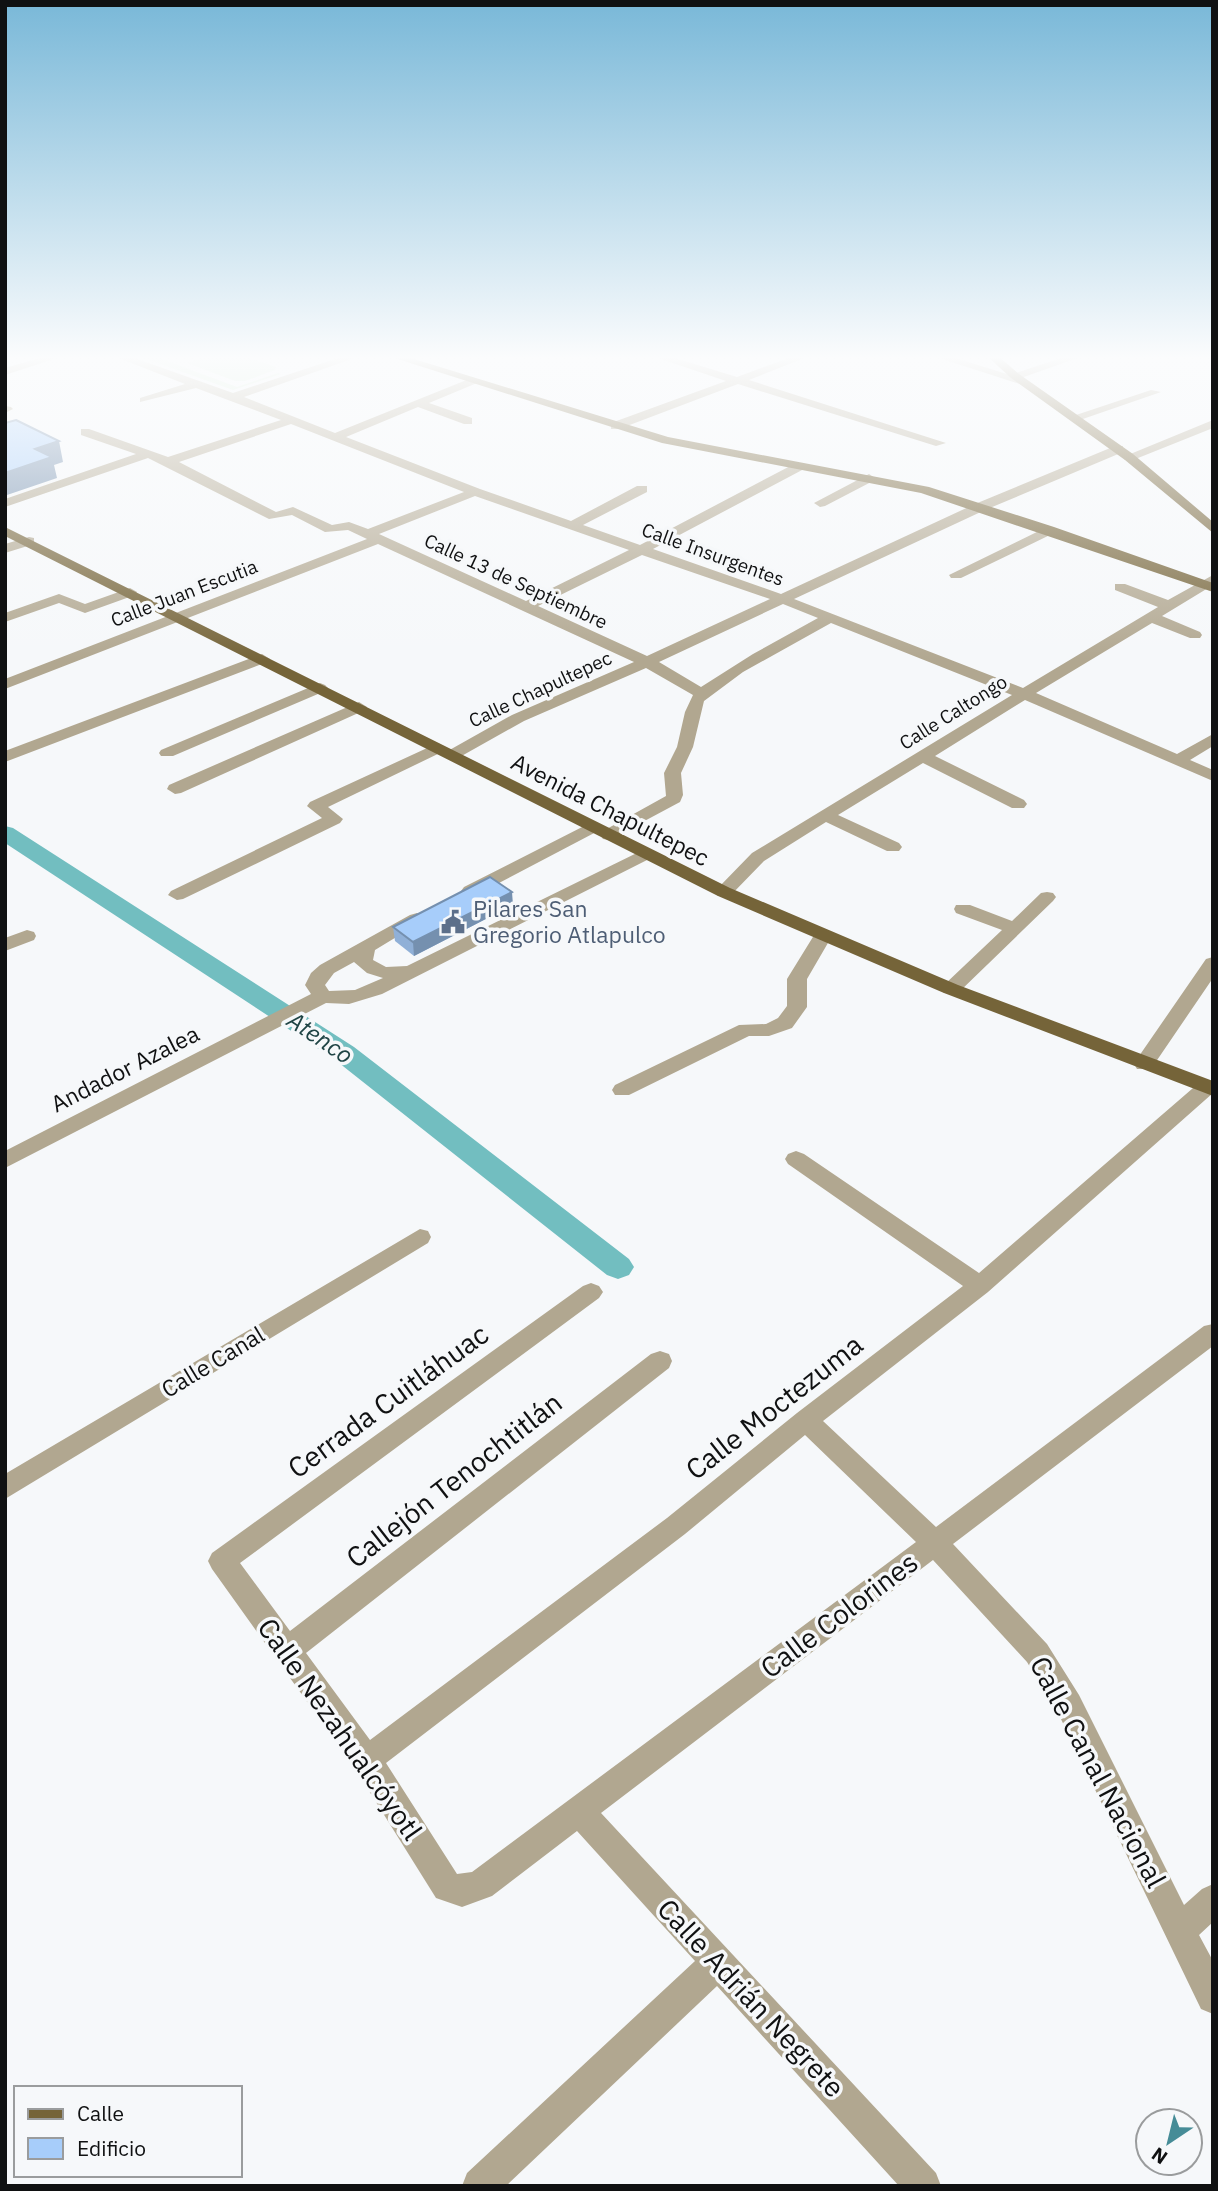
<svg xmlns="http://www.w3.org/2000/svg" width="1218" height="2191" font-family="'IBM Plex Sans',sans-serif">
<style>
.green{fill:#d1ebce}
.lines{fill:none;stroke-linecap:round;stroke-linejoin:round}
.canal{fill:#72bec0;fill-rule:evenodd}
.minor{fill:#b1a790;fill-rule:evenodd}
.major{fill:#756439;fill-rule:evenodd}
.wall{fill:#90b0d7}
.shaded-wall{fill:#7590af}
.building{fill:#a7cdfa;stroke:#7590af;stroke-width:2}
.labels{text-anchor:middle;stroke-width:7;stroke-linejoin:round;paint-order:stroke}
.far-street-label{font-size:19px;fill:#101112;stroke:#f6f8fa}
.street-label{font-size:23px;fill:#101112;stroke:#f6f8fa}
.service-label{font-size:23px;fill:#4e5e75;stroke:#f6f8fa;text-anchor:start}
.water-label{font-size:24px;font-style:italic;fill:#1f4445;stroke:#f6f8fa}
.near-street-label{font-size:28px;fill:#101112;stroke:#f6f8fa}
</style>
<rect width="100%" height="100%" fill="#f6f8fa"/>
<!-- green -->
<path class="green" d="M135 355H151L237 387 278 373 281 374 233 390Z
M212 355H241L276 367 275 370 245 381H235L187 363Z"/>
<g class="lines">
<!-- canal -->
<path class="canal" d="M5 826 13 828 354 1047 629 1259 634 1267 629 1275 618 1279 607 1275 334 1059 5 843Z"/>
<!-- minor -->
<path class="minor" d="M50 355H66L5 375V368Z
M111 355H126L233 393 347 355H363L244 397 335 433 469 379H477V383L429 403 472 418V424H464L418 407 346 437 480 489 571 521 637 486H647V492L583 525 640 545 796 463H804V469L653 549 781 594 975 504 1115 446H1123V452L985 510 794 599 1023 688 1158 607 1115 590V584H1125L1168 600 1213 575V585L1162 616 1200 632 1202 635 1200 638H1190L1152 623 1036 693 1177 754 1213 734V746L1190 760 1213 770V781L1025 700 935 756 1024 800 1027 804 1024 808H1012L923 763 838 815 899 843 902 847 899 851H887L826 822 764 861 730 896H718L715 892 718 888 752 853 1012 695 831 623 743 672 704 701 693 747 681 773 683 795 680 802 609 840 603 839 600 835 603 831 666 796 664 773 677 747 685 712 693 695 646 668 524 721 458 758H446L444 755 446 752 512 715 634 662 378 544 5 689V679L367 539 348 530 325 532 292 515 269 519 148 458 5 507V499L136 454 81 435V429H89L168 457 281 420 196 388 140 402V398L185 384ZM291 424 464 492 368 529 349 522 332 525 293 507 276 512 179 462ZM475 496 629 550 526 601 379 534ZM642 555 770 599 647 656 538 606ZM783 604 818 618 753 654 701 687 659 662Z
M649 355H665L737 377 797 355H812L749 380 946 443 936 446 738 384 619 429H611V423L726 381Z
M930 355H946L1010 375 1070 355H1086L1021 378 1029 382 1023 385Z
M1151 390 1161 392 1077 421 1067 418Z
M5 406 11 407 13 409 5 413Z
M1213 420V428L1133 460H1125L1123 457Z
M869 474 875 478 873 481 825 506 820 507 814 503Z
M1049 526 1056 530 1054 533 961 578H951L949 575Z
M29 537 34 538V544L5 553V544Z
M130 588 137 592 135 595 85 613 59 603 5 622V613L59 594 85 604Z
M262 654 270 659 267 662 5 762V751Z
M320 683 325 685 328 688 325 691 173 756H161L159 753 161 750Z
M359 702 367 707 365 710 181 793 175 794 167 789 169 785Z
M438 743 446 748 444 751 328 807 343 819 340 823 183 899 177 900 168 895 171 891 322 818 307 806 310 802Z
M592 822 598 823 601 827 598 831 476 895H464L461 891 464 887Z
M647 848 656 853 653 857 382 994 349 1004 326 1003 5 1168V1151L311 994 305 985 311 973 320 965 410 915 417 913 426 919 375 950 373 960 386 967 407 966ZM354 962 367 973 383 978 355 990 329 991 325 985 334 973Z
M1047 892 1053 893 1056 897 1053 901 958 993H944L941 989 944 985 1002 930 956 913 954 909 956 905H970L1012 921 1041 893Z
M27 930 34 932 36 936 34 940 5 951V938Z
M823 930 832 936 807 979V1007L792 1028 769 1036H749L629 1095H615L612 1090 615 1085 739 1025 766 1024 778 1018 787 1006V979L816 932Z
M1213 957V978L1151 1069H1137L1134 1064 1137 1059 1206 959Z
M1207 1080 1213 1082V1093L988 1292 823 1421 936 1527 1204 1326 1213 1324V1346L953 1544 1047 1644 1079 1695 1184 1905 1202 1889 1213 1884V1922L1199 1935 1213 1961V2014L1201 2009 1059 1715 1027 1662 933 1560 601 1813 936 2173 941 2186H899L717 1986 506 2186H462L467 2173 695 1961 577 1831 492 1896 462 1907 436 1898 356 1770 212 1569 208 1561 212 1553 583 1286 591 1283 599 1286 603 1292 599 1298 240 1563 290 1631 651 1354 660 1351 669 1354 672 1361 669 1368 306 1653 370 1740 667 1518 797 1413 963 1286 788 1164 785 1159 788 1154 796 1151 804 1154 979 1273 1200 1082ZM805 1435 916 1542 472 1872 457 1874 386 1763 685 1534Z
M420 1229 428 1231 431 1237 428 1243 5 1499V1474Z"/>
<!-- major -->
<path class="major" d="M385 355H401L668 437 929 487 1054 527 1213 583V592L921 493 662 443Z
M986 355H997L1019 374 1133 454 1213 522V533L1125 460 1011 378Z
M5 527 730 888 958 985 1213 1081V1096L944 993 718 896 5 536Z"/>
</g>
<!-- wall -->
<path class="wall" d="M513 905 414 956 395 941 393 927Z"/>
<!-- shaded-wall -->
<path class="shaded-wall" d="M59 441 63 462 54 465 57 478 7 495 5 486V473L35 449Z
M512 892 513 905 414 956 413 942Z"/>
<!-- building -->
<path class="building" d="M16 420 59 441 35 449 52 457 5 473V423Z
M490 877 512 892 413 942 393 927Z"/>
<!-- sky -->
<linearGradient id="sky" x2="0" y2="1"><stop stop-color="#79b8d8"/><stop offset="0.54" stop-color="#fbfcfd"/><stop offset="1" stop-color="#fbfcfd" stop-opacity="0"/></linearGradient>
<rect width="1218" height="662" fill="url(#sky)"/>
<!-- icons -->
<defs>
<g id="civic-bare" transform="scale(1.89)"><path d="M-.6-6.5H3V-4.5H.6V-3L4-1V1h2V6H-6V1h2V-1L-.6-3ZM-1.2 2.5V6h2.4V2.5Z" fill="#5c6f8a" stroke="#f6f8fa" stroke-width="2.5" paint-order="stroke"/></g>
</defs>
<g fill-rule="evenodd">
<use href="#civic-bare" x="453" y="922"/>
</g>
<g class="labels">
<!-- far-street labels -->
<g class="far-street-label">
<text transform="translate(713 554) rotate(20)" y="7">Calle Insurgentes</text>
<text transform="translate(516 581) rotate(25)" y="7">Calle 13 de Septiembre</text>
<text transform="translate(184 593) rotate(-21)" y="7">Calle Juan Escutia</text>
<text transform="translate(540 689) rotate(-25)" y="7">Calle Chapultepec</text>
<text transform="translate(953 712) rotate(-32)" y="7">Calle Caltongo</text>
</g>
<!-- street labels -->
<g class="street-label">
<text transform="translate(610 810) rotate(27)" y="8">Avenida Chapultepec</text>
<text transform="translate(125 1069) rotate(-27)" y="8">Andador Azalea</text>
<text transform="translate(213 1362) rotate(-31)" y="8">Calle Canal</text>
</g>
<!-- service labels -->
<g class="service-label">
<text x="473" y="917">Pilares San<tspan x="473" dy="26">Gregorio Atlapulco</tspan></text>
</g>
<!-- water labels -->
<g class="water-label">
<text transform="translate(320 1038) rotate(34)" y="8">Atenco</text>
</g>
<!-- near-street labels -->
<g class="near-street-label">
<text transform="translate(388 1401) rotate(-36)" y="10">Cerrada Cuitláhuac</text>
<text transform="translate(774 1407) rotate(-38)" y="10">Calle Moctezuma</text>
<text transform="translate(454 1480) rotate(-38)" y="10">Callejón Tenochtitlán</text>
<text transform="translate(839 1615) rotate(-37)" y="10">Calle Colorines</text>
<text transform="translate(340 1729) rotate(55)" y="10">Calle Nezahualcóyotl</text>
<text transform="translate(1098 1772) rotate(62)" y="10">Calle Canal Nacional</text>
<text transform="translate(751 1998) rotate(47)" y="10">Calle Adrián Negrete</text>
</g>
</g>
<!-- border -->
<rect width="1218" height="2191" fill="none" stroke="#101112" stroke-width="14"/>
<!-- legend -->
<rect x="14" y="2086" width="228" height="91" fill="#f6f8fa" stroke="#9a9c9d" stroke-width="2"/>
<rect x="28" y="2109" width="35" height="10" fill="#756439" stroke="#9a9c9d" stroke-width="2"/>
<text x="77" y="2121" font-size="21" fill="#101112">Calle</text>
<rect x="28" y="2138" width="35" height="21" fill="#a7cdfa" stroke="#9a9c9d" stroke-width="2"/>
<text x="77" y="2156" font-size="21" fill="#101112">Edificio</text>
<!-- north arrow -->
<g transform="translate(1169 2142) rotate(215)"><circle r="33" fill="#f6f8fa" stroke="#9a9c9d" stroke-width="2"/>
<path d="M0-5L12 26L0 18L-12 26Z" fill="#468c97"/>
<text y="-10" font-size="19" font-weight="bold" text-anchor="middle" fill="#101112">N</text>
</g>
</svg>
